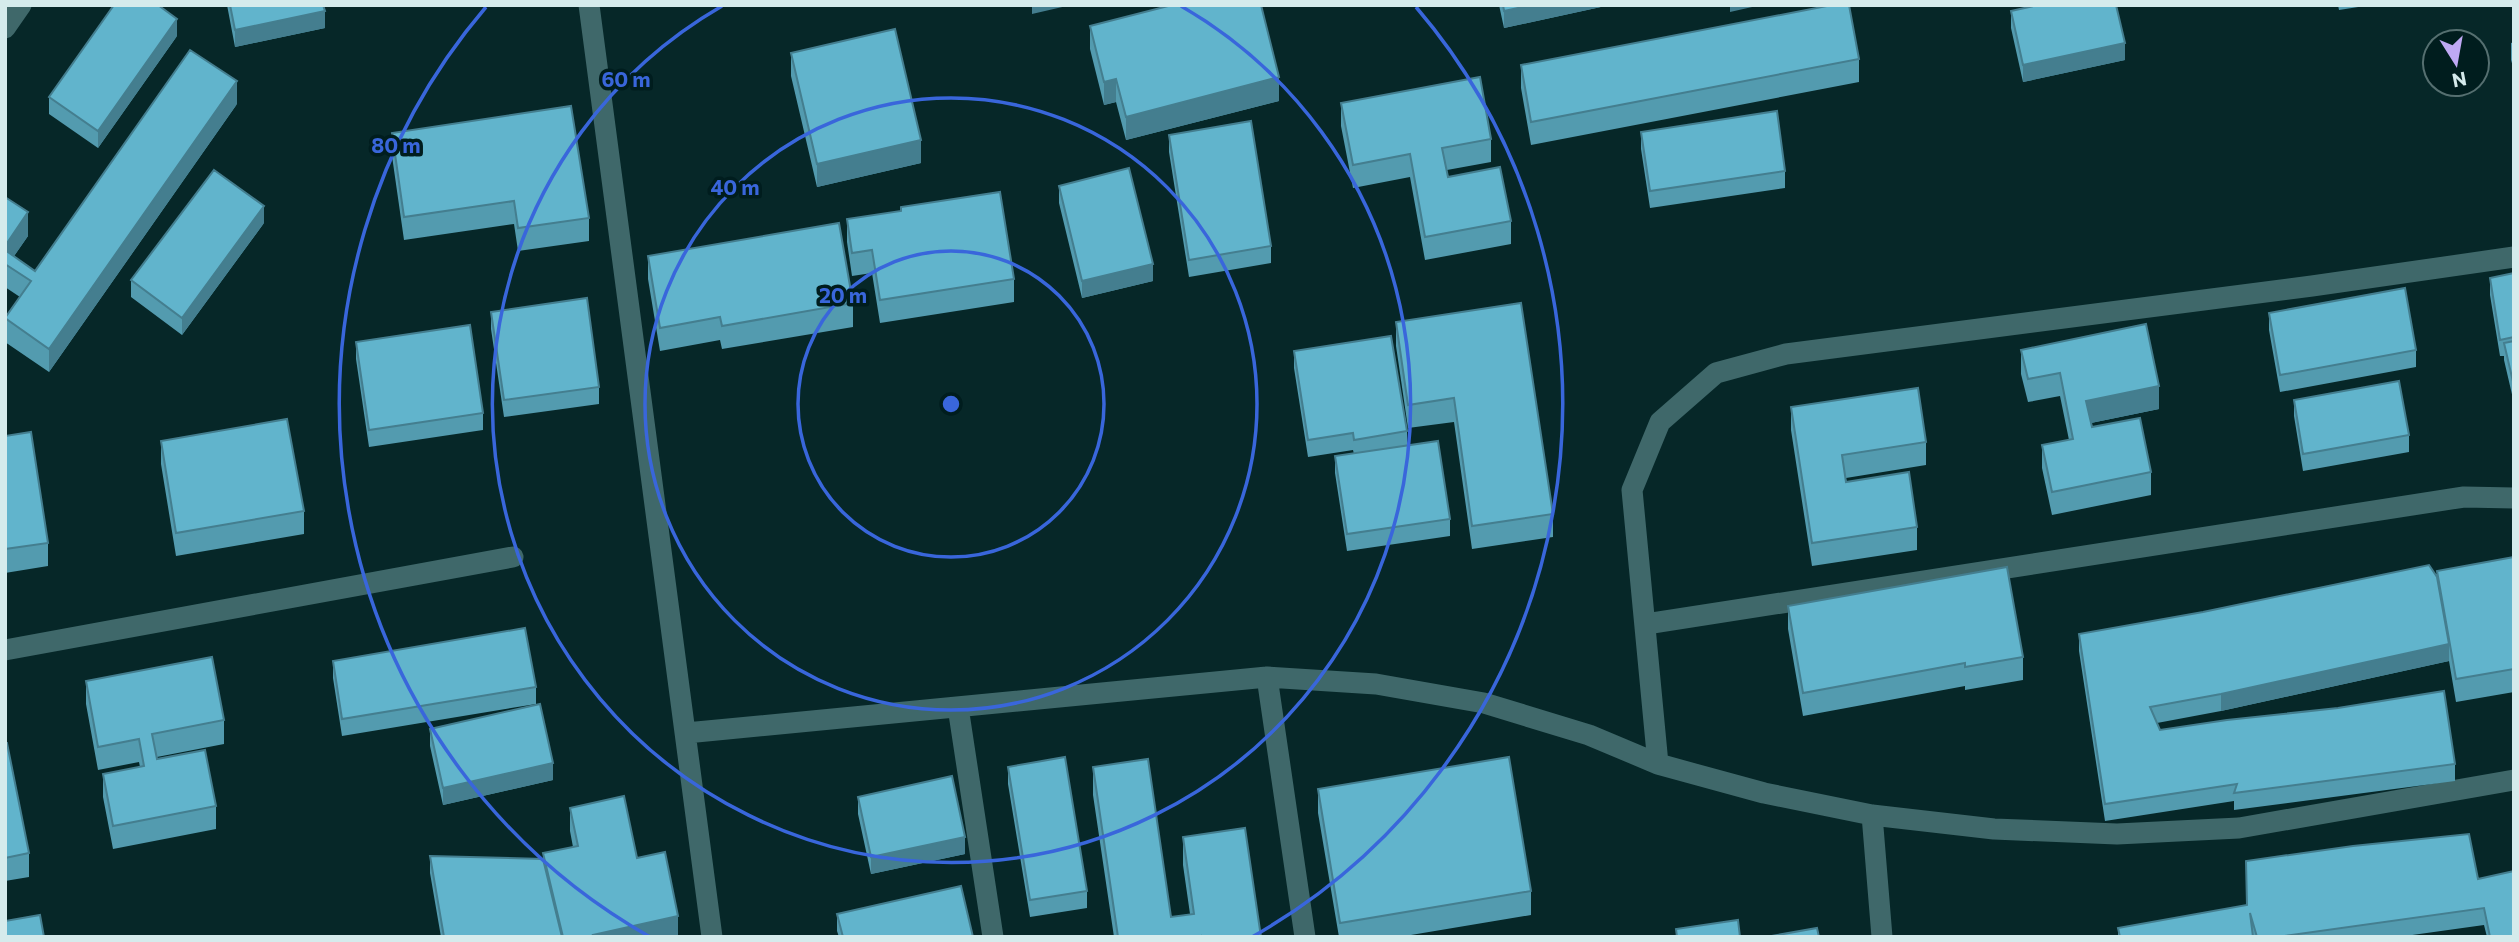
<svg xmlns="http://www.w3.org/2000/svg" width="2519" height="942" font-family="Commissioner,sans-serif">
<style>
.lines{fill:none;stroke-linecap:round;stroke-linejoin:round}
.minor{stroke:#3f686a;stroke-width:21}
.wall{fill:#539baf}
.shaded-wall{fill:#447e8f}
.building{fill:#61b4cc;stroke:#447e8f;stroke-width:2}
.ring{fill:none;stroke:#3966db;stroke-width:3.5}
.centre{fill:#3966db;stroke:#001d1e;stroke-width:3.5}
.ring-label{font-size:21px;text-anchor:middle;font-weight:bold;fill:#3966db;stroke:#001d1e;stroke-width:7;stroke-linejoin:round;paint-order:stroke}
</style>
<rect width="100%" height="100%" fill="#062728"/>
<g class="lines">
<!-- minor -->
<path class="minor" d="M589 5 712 937
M5 28 21 5
M1646 624 2464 497 2514 498
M5 650 513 557
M1267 677 1305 937
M958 707 993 937
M686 733 1267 677 1376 684 1484 703 1589 735 1658 764 1764 793 1872 815 1994 829 2117 834 2239 828 2514 780
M1658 764 1632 490 1660 422 1716 373 1786 354 2312 286 2514 257
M1872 815 1882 937"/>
</g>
<!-- wall -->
<path class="wall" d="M227 5H323L325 28 235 47Z
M1499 5H1610L1504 28Z
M2338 5H2371L2339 10Z
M2011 11 2125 60 2023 82 2011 28Z
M1090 26 1279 101 1126 140 1116 102 1104 105 1090 49Z
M177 36 98 148 49 114V97Z
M2514 42V70L2511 60V43Z
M791 53 921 163 817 187 791 76Z
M1859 59V82L1531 145 1521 88V65Z
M1341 103 1491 139V162L1447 170 1448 177 1511 221V244L1425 260 1410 177 1353 188 1341 126Z
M237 104 49 372 5 342V317L20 297 5 287V197L28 236 14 256 35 271Z
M1641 132 1785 171V188L1650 208 1641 149Z
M392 133 589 218V241L518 251 514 224 404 240 392 156Z
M1169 135 1271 246V263L1189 277 1169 152Z
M1059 186 1153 281 1082 298 1059 203Z
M901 207 1014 279V302L880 323 872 273 852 276 847 242V219L901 211Z
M264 223 182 335 131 297V280Z
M648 256 853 303V327L722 349 720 340 660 351 648 279Z
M2514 273V403L2504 360V356H2500L2490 295V278Z
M491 312 599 387V404L504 417 491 329Z
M2269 313 2416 350V367L2280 392 2269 330Z
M1396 322 1553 514V537L1472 549 1454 422 1408 428 1396 346Z
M356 342 483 413V430L369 447 356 359Z
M2021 350 2159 409 2091 423 2092 427 2151 472V495L2052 515 2042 468V445L2069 440 2060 396 2028 402 2021 374Z
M1294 351 1407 431V446L1450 519V536L1347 551 1335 473V456L1354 454 1353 450 1308 457 1294 368Z
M2294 400 2409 435V452L2303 471 2294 416Z
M1791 407 1926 442V465L1846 478V482L1917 527V550L1812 566 1791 430Z
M5 436 48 543V566L5 573Z
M161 441 304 511V534L176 556 161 464Z
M2514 557V692L2456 702 2449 661 2221 711 2157 723 2160 730 2455 764V781L2234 810V801L2105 821 2079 651V634L2437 577V571Z
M1788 606 2023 657V680L1965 690V686L1803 716 1788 629Z
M333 661 536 687V704L342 736 333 678Z
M86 681 224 720V744L157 757V759L216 806V829L113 849 103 797V774L140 767 139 762 98 770 86 704Z
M430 729 553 780 443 805 430 746Z
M5 743 29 853V877L5 881Z
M1008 767 1087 891V908L1030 917 1008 784Z
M1093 767 1171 917 1190 914 1183 865V837L1261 937H1114L1093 795Z
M1318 789 1531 891V915L1399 937H1339L1318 813Z
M858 797 965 854 871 874 858 814Z
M570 808 637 858 678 937H441L430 873V856L543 859V853L573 847 570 831Z
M2478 879 2514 937H2487L2484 925 2398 937H2118V928Z
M837 914 973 937H839L837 931Z"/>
<!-- shaded-wall -->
<path class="shaded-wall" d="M1032 5H1071L1032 14Z
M1532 5H1610L1504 28V11Z
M1730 5H1761L1730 12Z
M325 11V28L235 47V30Z
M177 19V36L98 148V131Z
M2125 43V60L2023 82V65Z
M1279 77V101L1126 140V117Z
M1116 79V102L1104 105V82Z
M237 81V104L49 372V349Z
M921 140V163L817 187V164Z
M264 206V223L182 335V318Z
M28 212V236L8 265 5 264V246Z
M1153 264V281L1082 298V281Z
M2159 386V409L2086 424V401Z
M2449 644V661L2221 711V694Z
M553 763V780L443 805V788Z
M965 837V854L871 874V857Z
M678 916V937H593V935Z"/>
<!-- building -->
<path class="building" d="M114 5H158L177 19 98 131 49 97Z
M230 5H323L325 11 235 30Z
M1172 5H1261L1279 77 1126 117 1116 79 1104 82 1090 26Z
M1503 5H1532L1504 11Z
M1832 5H1849L1859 59 1531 122 1521 65Z
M2038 5H2116L2125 43 2023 65 2011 11Z
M895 29 921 140 817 164 791 53Z
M190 50 237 81 49 349 5 318 31 281 5 264V250L35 271Z
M1480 77 1491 139 1442 148 1448 177 1500 167 1511 221 1425 237 1410 154 1353 165 1341 103Z
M571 106 589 218 518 228 514 201 404 217 392 133Z
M1777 111 1785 171 1650 191 1641 132Z
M1251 121 1271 246 1189 260 1169 135Z
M1129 168 1153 264 1082 281 1059 186Z
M214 170 264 206 182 318 131 280Z
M1000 192 1014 279 880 300 872 250 852 253 847 219 901 211V207Z
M5 197 28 212 5 246Z
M839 223 853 303 722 326 720 317 660 328 648 256Z
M2514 273V337L2500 340 2490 278Z
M2405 288 2416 350 2280 375 2269 313Z
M587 298 599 387 504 400 491 312Z
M1521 303 1553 514 1472 526 1454 398 1408 405 1396 322Z
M2146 324 2159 386 2086 401 2092 427 2140 418 2151 472 2052 492 2042 445 2073 439 2060 373 2028 379 2021 350Z
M470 325 483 413 369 430 356 342Z
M1391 336 1407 431 1354 440 1353 433 1308 440 1294 351Z
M2514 341V386L2504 343Z
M2399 381 2409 435 2303 454 2294 400Z
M1918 388 1926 442 1842 455 1846 482 1909 472 1917 527 1812 543 1791 407Z
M287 419 304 511 176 533 161 441Z
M31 432 48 543 5 549V436Z
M1438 441 1450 519 1347 534 1335 456Z
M2514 557V669L2456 679 2437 571Z
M2429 565 2437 577 2449 644 2221 694 2150 707 2160 730 2227 720 2338 708 2444 691 2455 764 2234 793 2237 784 2105 804 2079 634 2203 612Z
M2007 567 2023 657 1965 667V663L1803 693 1788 606Z
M525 628 536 687 342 719 333 661Z
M212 657 224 720 152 734 157 759 205 750 216 806 113 826 103 774 144 766 139 739 98 747 86 681Z
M540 704 553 763 443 788 430 729Z
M5 743H7L29 853 5 858Z
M1065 757 1087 891 1030 900 1008 767Z
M1509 757 1531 891 1340 923 1318 789Z
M1148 759 1171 917 1194 914 1183 837 1245 828 1261 937H1201V936L1194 937H1118L1093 767Z
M952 776 965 837 871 857 858 797Z
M624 796 637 858 665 852 678 916 593 935 594 937H563L543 853 578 846 570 808Z
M2469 834 2478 879 2514 871V937H2490L2484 908 2277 937H2257L2250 913 2253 937H2120L2118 928 2247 905 2246 861 2353 846Z
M430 856 543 859 562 937H444Z
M961 886 973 937H843L837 914Z
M40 915 44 937H5V921Z
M1738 920 1740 937H1677L1676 929Z
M1817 928 1819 937H1766Z"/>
<!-- distance rings -->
<g class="ring">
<circle cx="951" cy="404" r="153"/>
<circle cx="951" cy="404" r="306"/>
<path d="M1181 6A459 459 0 1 1 722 6"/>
<path d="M650 937A612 612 0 0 1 486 7M1416 7A612 612 0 0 1 1252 937"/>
</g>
<circle cx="951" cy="404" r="10" class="centre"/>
<g class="ring-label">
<text x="626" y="87">60 m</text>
<text x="396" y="153">80 m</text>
<text x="735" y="195">40 m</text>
<text x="843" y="303">20 m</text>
</g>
<!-- border -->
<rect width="2519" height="942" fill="none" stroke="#d5ebec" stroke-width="14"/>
<!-- north arrow -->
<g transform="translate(2456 63) rotate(169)"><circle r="33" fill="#001d1e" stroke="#556f70" stroke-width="2"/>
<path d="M0-5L12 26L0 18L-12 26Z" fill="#bfa9f4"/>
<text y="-10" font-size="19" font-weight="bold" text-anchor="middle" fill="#d5ebec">N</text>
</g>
</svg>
